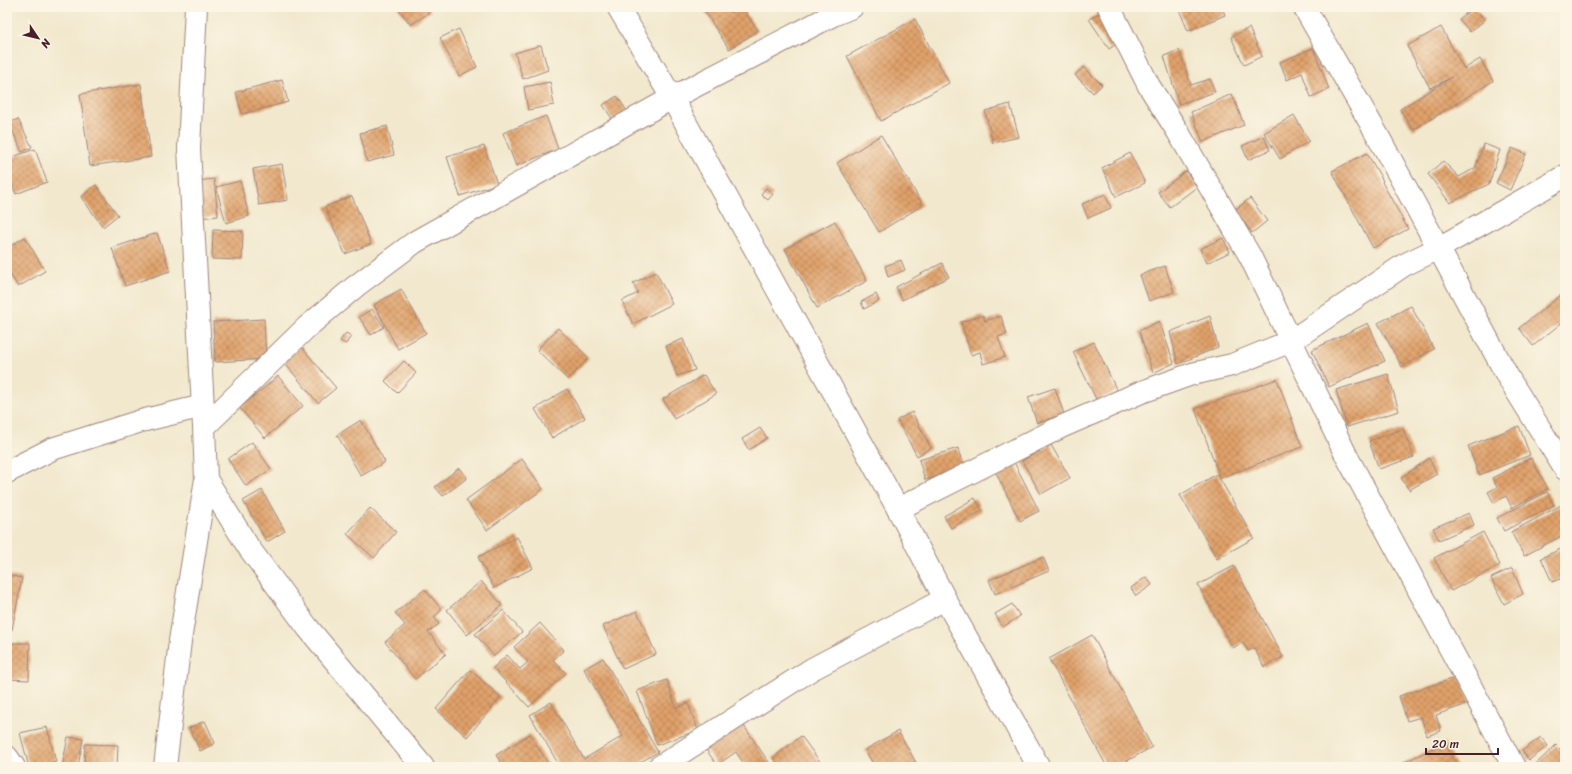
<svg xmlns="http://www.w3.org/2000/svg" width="1572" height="774" font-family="Sriracha,sans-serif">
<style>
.building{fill:url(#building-cross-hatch)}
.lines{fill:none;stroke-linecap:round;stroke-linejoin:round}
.minor-casing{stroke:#9e847c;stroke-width:24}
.major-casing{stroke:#9e847c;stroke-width:24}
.minor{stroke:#fff;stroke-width:22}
.major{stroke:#fff;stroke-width:22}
</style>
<defs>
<pattern id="building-cross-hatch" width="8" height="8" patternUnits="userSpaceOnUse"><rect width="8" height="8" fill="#e0a26b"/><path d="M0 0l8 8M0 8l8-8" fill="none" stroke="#b88358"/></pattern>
</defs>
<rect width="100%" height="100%" fill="#fcf5e5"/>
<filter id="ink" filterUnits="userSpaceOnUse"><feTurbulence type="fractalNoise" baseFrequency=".025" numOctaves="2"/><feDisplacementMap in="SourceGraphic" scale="8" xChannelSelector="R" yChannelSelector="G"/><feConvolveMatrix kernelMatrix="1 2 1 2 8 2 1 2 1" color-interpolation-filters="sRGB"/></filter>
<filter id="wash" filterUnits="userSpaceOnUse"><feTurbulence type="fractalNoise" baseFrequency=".012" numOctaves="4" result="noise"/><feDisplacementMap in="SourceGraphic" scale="16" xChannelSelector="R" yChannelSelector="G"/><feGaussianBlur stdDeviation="0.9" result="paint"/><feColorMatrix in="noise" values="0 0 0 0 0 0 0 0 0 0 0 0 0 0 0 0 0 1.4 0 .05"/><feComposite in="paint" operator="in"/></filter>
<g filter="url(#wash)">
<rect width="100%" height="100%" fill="#f1e8cd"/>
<g id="blocks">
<!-- building -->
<path class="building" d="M397 7H428L431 11 411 25Z
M702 7H742L758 31 729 49Z
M1178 7H1222L1225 15 1188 31Z
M1474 7 1485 20 1470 32 1459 19Z
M1104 10 1124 39 1109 49 1089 19Z
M915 19 949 83 881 121 847 56Z
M1441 27 1464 69 1480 59 1493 81 1413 130 1400 109 1452 77 1430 88 1407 46Z
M1249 28 1262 56 1244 65 1231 37Z
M459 29 477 67 459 76 440 38Z
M541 45 548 70 523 79 515 53Z
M1313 48 1329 89 1311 97 1302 73 1287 80 1280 62Z
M1179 50 1191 85 1210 79 1215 92 1179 104 1164 56Z
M1084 67 1102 85 1093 93 1075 75Z
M282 80 288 102 242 114 236 92Z
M550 82 554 105 528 110 524 87Z
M141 84 151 157 90 166 80 94Z
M1232 94 1244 125 1203 142 1191 112Z
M617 96 627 111 613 120 603 105Z
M1010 104 1019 137 993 143 985 111Z
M1294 115 1309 141 1280 159 1264 133Z
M546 116 558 149 516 166 503 133Z
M18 119 32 147 22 152 9 123Z
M387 126 394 155 367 162 360 133Z
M881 135 923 205 879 232 837 163Z
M1264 136 1270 150 1248 160 1242 146Z
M1484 144 1500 150 1489 184 1450 203 1428 174 1443 161 1459 177 1475 168Z
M484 146 497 184 460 196 447 157Z
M1512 148 1526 154 1510 190 1496 183Z
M35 149 47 182 16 194 7 171V159Z
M1130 153 1145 183 1116 197 1102 168Z
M1367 153 1383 181 1382 182 1408 229 1373 248 1332 171Z
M282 164 288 200 259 205 253 169Z
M1186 171 1197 187 1170 207 1158 192Z
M214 179 218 216 200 218 197 181Z
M240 181 249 216 226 223 216 187Z
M96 185 118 215 103 227 81 197Z
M766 188 773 194 768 200 761 194Z
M1105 194 1111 208 1088 218 1082 204Z
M352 196 371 244 345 254 325 207Z
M1250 198 1267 221 1252 233 1235 210Z
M835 221 867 281 817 308 785 249Z
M213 230 243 231 242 260 212 259Z
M157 233 170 271 125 286 112 248Z
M25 237 45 271 18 287 7 269V248Z
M1223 238 1230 252 1207 263 1200 249Z
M901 260 905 270 888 277 885 266Z
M942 263 949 277 902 300 896 287Z
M1165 266 1174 292 1149 301 1140 275Z
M656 272 672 304 633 324 622 301 638 293 633 283Z
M401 289 426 333 398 349 374 305Z
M1565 292V320L1533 346 1519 328Z
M876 294 879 301 864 309 861 302Z
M1411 306 1434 349 1402 367 1378 323Z
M372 309 384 327 371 335 359 317Z
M983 315 985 321 1001 316 1007 334 998 337 1005 357 983 364 980 352 971 355 961 322Z
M1210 316 1218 347 1178 364 1170 332Z
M264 319 266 359 215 362 213 322Z
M1159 321 1174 363 1153 373 1139 331Z
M1368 323 1385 361 1329 387 1312 350Z
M558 328 589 358 568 380 537 350Z
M346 333 351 336 346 344 340 341Z
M683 339 695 370 677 376 666 346Z
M1094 342 1117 391 1097 401 1073 352Z
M301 346 336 388 318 403 283 361Z
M404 361 416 373 397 393 385 381Z
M1388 374 1399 411 1347 427 1336 390Z
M704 375 716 394 674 419 663 399Z
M278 376 303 406 265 438 240 408Z
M1277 379 1302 447 1220 478 1195 409Z
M1055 388 1064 414 1037 423 1028 397Z
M567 389 585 418 552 438 535 409Z
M912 412 931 448 917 456 897 420Z
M361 420 385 462 361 476 337 435Z
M1519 426 1530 455 1479 475 1468 446Z
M760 428 767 438 749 450 742 439Z
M1403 429 1414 457 1379 469 1369 441Z
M252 442 271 469 246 486 228 459Z
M1051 445 1070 478 1041 494 1022 461Z
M958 448 964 469 925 480 919 460Z
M1012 458 1039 511 1020 521 993 467Z
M1429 458 1437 474 1409 490 1401 478Z
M1531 458 1548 489 1512 508 1506 496 1494 503 1488 492 1497 487 1492 478Z
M522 459 543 489 487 530 466 500Z
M459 468 467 478 443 496 435 487Z
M1217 474 1254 538 1217 559 1180 495Z
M262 490 285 531 267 542 243 501Z
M1547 492 1554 505 1504 531 1497 518Z
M975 498 982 511 951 528 944 516Z
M1563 504 1565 507V534L1524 556 1511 532Z
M370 508 396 532 374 558 347 534Z
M1469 513 1474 525 1439 540 1433 528Z
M1483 532 1500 565 1451 591 1434 558Z
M517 537 533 568 494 588 478 557Z
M1565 547V577L1552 582 1541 558Z
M1043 557 1049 571 995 594 989 580Z
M1234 566 1283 657 1264 667 1254 648 1248 651 1243 642 1233 648 1198 585Z
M1512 568 1523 594 1504 604 1491 578Z
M7 575 22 578 12 630 7 629Z
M1146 577 1152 585 1136 596 1131 588Z
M481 581 502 605 467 635 447 610Z
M425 589 442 610 434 617 439 624 428 632 446 654 415 679 385 642 405 625 395 613Z
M1012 604 1020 616 1003 627 995 614Z
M503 610 522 632 494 656 475 634Z
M637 611 656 654 623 669 603 626Z
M540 623 564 650 553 660 566 673 529 707 493 668 507 655 520 669 528 662 514 647Z
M1092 635 1152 747 1116 767H1107L1049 659Z
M7 643H30L29 680 7 679Z
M603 658 658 752 632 767H560L530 715 551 702 584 759 623 736 584 669Z
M470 670 501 697 467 737 436 709Z
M1461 676 1470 703 1436 715 1441 731 1427 736 1421 717 1407 721 1399 696Z
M667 680 676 708 688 703 698 730 657 745 637 691Z
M205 721 215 743 200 751 189 728Z
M742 723 772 767H746L736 752 717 765 705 748Z
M47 727 56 762 38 767H29L20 733Z
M898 731 918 766 916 767H875L865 750Z
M530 734 550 767H504L496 755Z
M801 736 824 767H780L773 758Z
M68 737 83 739 78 767H62Z
M1541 737 1548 746 1529 760 1522 751Z
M1445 742 1457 767H1395Z
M85 744 118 745 117 767H84Z
M1556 745 1565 754V767H1533Z"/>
</g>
</g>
<g filter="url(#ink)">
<use href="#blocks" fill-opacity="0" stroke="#9e847c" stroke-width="1"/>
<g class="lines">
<!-- minor casing -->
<g class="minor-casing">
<path id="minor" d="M1109 7 1149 86 1178 132 1250 256 1346 455 1514 767
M1304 7 1378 136 1509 379 1565 469
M204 427 307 327 356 286 415 242 672 98 833 15 852 7
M7 472 52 449 141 421 203 406
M206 479 249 548 308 628 423 767
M898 509 1061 427 1139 393 1192 374 1232 365 1291 341 1404 265 1439 248 1565 176
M7 757 14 767
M165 767 180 641 206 479 204 427 189 148 196 7
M659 767 812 669 945 599"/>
</g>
<!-- major casing -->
<g class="major-casing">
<path id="major" d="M618 7 672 98 898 509 945 599 1039 767"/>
</g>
<!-- minor -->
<use href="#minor" class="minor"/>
<!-- major -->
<use href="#major" class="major"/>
</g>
</g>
<!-- margin -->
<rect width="1572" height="774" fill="none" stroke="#fcf5e5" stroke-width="24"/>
<!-- north arrow -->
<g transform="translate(38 38) rotate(125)" stroke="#fcf5e5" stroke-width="3" paint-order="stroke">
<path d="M0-3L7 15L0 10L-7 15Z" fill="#4a1f2b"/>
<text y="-6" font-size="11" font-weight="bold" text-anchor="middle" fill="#4a1f2b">N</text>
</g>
<!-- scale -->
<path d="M1426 748v6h72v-6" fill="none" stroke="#4a1f2b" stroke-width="2"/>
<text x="1432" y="748" font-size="12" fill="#4a1f2b" stroke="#fcf5e5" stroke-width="3" paint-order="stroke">20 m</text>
</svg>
